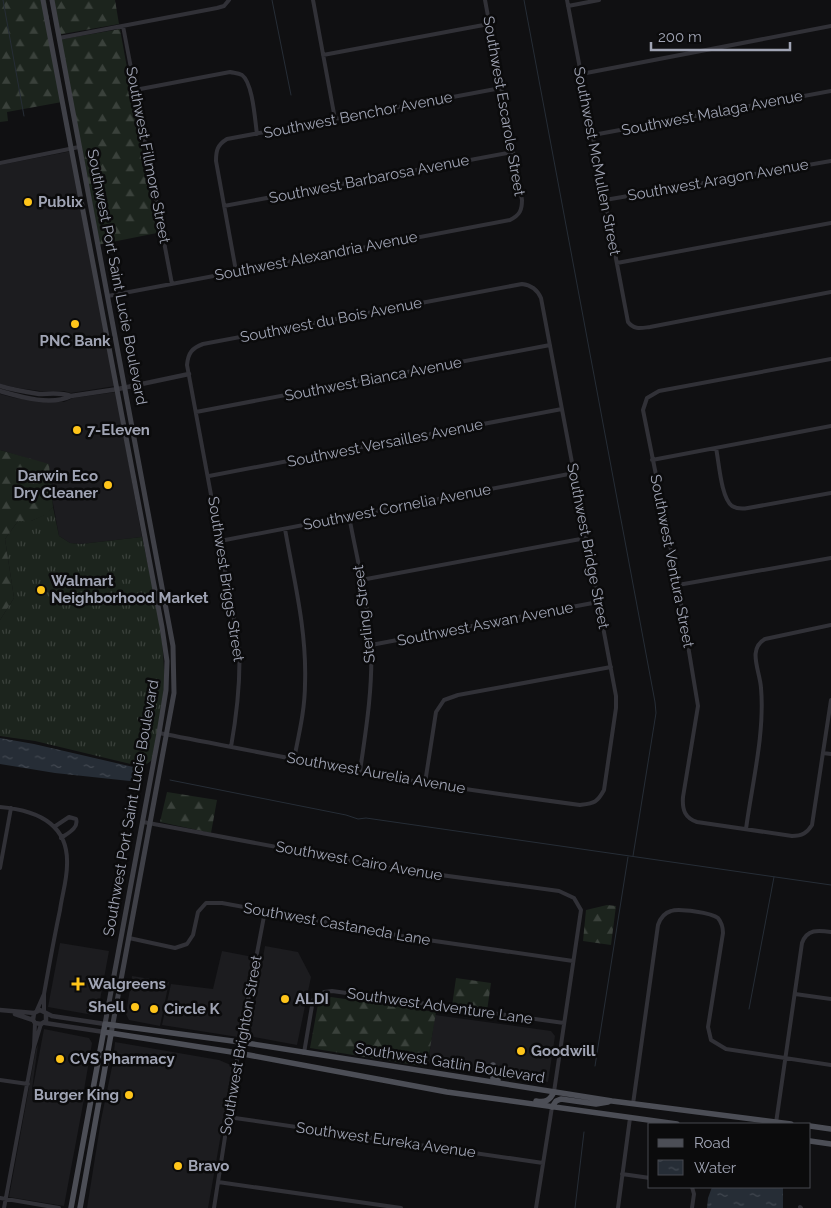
<svg xmlns="http://www.w3.org/2000/svg" width="831" height="1208" font-family="Raleway,sans-serif">
<style>
.built{fill:#1c1c1f}
.grass{fill:url(#grass-tufts)}
.forest{fill:url(#forest-firs)}
.water{fill:url(#water-ripples)}
.lines{fill:none;stroke-linecap:round;stroke-linejoin:round}
.stream{stroke:#262d36;stroke-width:1}
.minor{stroke:#313137;stroke-width:4}
.tertiary{stroke:#313137;stroke-width:4.5}
.secondary{stroke:#3f4047;stroke-width:5}
.primary{stroke:#4c4e56;stroke-width:5.5}
.poi-dot{fill:#ffc51a;stroke:#0b0b0c;stroke-width:2}
.labels{text-anchor:middle;stroke-width:5;stroke-linejoin:round;paint-order:stroke}
.street-label{font-size:15px;fill:#a0a4b4;stroke:#0b0b0c}
.poi-label{font-size:15px;font-weight:bold;fill:#a0a4b4;stroke:#0b0b0c;text-anchor:start}
</style>
<defs>
<pattern id="grass-tufts" width="24" height="20" patternUnits="userSpaceOnUse" patternTransform="scale(1.25)"><rect width="24" height="20" fill="#1c241d"/><path d="M3 7l-1-3M5 7V3M7 7l1-3M15 17l-1-3M17 17v-4M19 17l1-3" fill="none" stroke="#3a413b"/></pattern>
<pattern id="forest-firs" width="22" height="20" patternUnits="userSpaceOnUse" patternTransform="scale(1.25)"><rect width="22" height="20" fill="#1c241d"/><path d="M5 1l3.5 6h-7zM16 11l3.5 6h-7z" fill="#3a413b"/></pattern>
<pattern id="water-ripples" width="26" height="14" patternUnits="userSpaceOnUse" patternTransform="scale(1.25)"><rect width="26" height="14" fill="#262d36"/><path d="M2 4q2-2 4 0t4 0M15 11q2-2 4 0t4 0" fill="none" stroke="#424851"/></pattern>
</defs>
<rect width="100%" height="100%" fill="#101012"/>
<!-- built -->
<path class="built" d="M72 151 115 386 71 393 64 391H40L18 388 0 384V165Z
M116 392 142 537 81 544 70 543 59 536 52 498 49 465 0 450V394L15 398 48 402H64L73 398Z
M60 943 109 951 98 1011H94L93 1015 48 1007Z
M265 946 298 952 311 977 297 1045 249 1036Z
M222 951 253 957 238 1037 162 1025 171 984 213 989Z
M132 976 169 982 160 1026 129 1020 126 1014Z
M435 1015 551 1031 555 1036 548 1082 428 1063Z
M44 1029 89 1038 92 1043 83 1096 33 1087Z
M115 1042 219 1060 233 1066 208 1208H87L101 1120 113 1062Z
M38 1045 32 1089 84 1099 64 1206 9 1197 36 1049Z"/>
<!-- grass -->
<path class="grass" d="M53 507 59 536 70 543 81 544 142 537C152 586 166 637 164 688 163 712 156 736 152 760L143 767 35 741 0 736V620L14 598 5 539 18 521H31L44 515Z"/>
<!-- forest -->
<path class="forest" d="M0 0H46L62 102 7 112 8 121 0 122Z
M50 0H115L119 24 57 35Z
M120 29 157 233 97 245 58 40Z
M0 450 49 464 53 507 45 515 31 521H18L5 539 14 598 0 620Z
M167 792 217 800 211 833 160 822Z
M607 905 616 906 611 945 583 941 586 910Z
M456 978 491 983 487 1011 452 1006Z
M331 997 436 1012 427 1067 310 1048 318 1004Z"/>
<!-- water -->
<path class="water" d="M0 738 34 744 142 769 139 782 55 773 0 764Z
M712 1187H783V1208H707L708 1198Z"/>
<g class="lines">
<!-- stream -->
<path class="stream" d="M3 0 24 116
M272 0 291 95
M524 0 655 702 656 713 633 856
M170 780 346 815 358 819 366 818 831 885
M749 1009 774 877
M595 1066 628 857
M575 1208 584 1132"/>
<!-- minor -->
<path class="minor" d="M313 0 335 119
M567 0 628 322C634 330 641 328 650 327L831 292
M568 6 599 0
M123 26 172 284
M59 38 217 8 224 6 229 0
M323 55 489 24
M581 74 831 26
M135 90 230 72C234 73 238 73 242 75 253 83 255 121 257 134
M593 135 831 91
M0 163 79 147
M605 200 831 161
M224 206 513 152
M617 263 831 223
M236 271 216 161C216 151 217 145 227 139L501 88
M108 296 510 220C520 215 522 210 522 200L485 0
M831 359 659 391 647 398 643 410 678 585 698 706 683 797C682 810 685 818 697 822L792 836C802 836 807 833 812 825L831 700
M196 412 550 345
M716 448C719 462 721 498 732 506 737 509 743 509 748 508L831 493
M652 460 831 426
M209 476 562 409
M349 516C357 559 368 602 371 645 373 687 366 730 360 771
M285 529C294 580 307 631 305 684 305 709 299 734 294 759
M220 541 574 473
M361 580 586 538
M678 585 831 558
M371 645 598 602
M159 733C248 750 336 768 425 783 477 791 528 798 580 805 594 803 597 803 604 790L616 708V696L541 298C537 289 531 285 522 284L203 344C192 348 188 353 187 365L239 646C241 681 237 713 231 747
M823 753 831 754
M425 783 436 712 444 700 458 695 611 667
M0 807C35 810 69 823 67 865 67 880 62 895 60 910 54 938 49 966 44 994V1011
M143 822 389 868 559 891 574 898 581 910 554 1092
M54 827 69 817 76 819C79 828 68 833 61 838
M746 829C752 784 765 733 761 688 760 671 747 649 765 639L831 625
M0 868 11 808
M129 938 175 948 187 944 193 935 198 912 206 903H222L407 937 573 961
M795 994 831 999
M37 1010 44 994
M34 1047 41 1024
M304 1053 313 1000 324 992 332 991 564 1023
M0 1080 28 1084
M633 1104 658 925C660 919 664 913 671 911 679 908 712 913 718 918 722 923 723 928 723 933L708 1027 711 1040 726 1049 831 1065
M228 1117 543 1163
M776 1123 802 943C807 929 818 930 831 932
M622 1174 650 1178
M218 1182 401 1208
M692 1187 694 1194 692 1208
M0 1198 59 1208
M800 1207 801 1208
M4 1208 34 1047 35 1023
M214 1208 238 1053 265 911
M536 1208 552 1107
M618 1208 630 1118"/>
<!-- tertiary -->
<path class="tertiary" d="M0 386C13 390 26 392 39 394 50 394 61 392 71 396
M0 391C21 397 51 406 71 396L118 389 189 374
M0 1010 34 1013
M15 1014 33 1020
M46 1015V1021L41 1024 35 1023 33 1020 34 1013 40 1010 52 1016 105 1024
M45 1023 104 1032"/>
<!-- secondary -->
<path class="secondary" d="M43 0 162 627 167 661 166 690 159 733 105 1024
M52 0 173 646 174 693 111 1034"/>
<!-- primary -->
<path class="primary" d="M104 1032 238 1053 447 1092 677 1124
M493 1065V1079L498 1080
M536 1101C546 1103 550 1100 554 1092
M552 1107 556 1101 561 1099 596 1104 608 1102
M810 1126 831 1129
M810 1141 831 1144
M71 1208 105 1024 240 1042 612 1101 791 1124
M80 1208 111 1034"/>
</g>
<!-- markers -->
<g class="poi-dot">
<circle cx="28" cy="202" r="5"/>
<circle cx="75" cy="324" r="5"/>
<circle cx="77" cy="430" r="5"/>
<circle cx="108" cy="485" r="5"/>
<circle cx="41" cy="590" r="5"/>
<path d="M75.5 976.5h5v5h5v5h-5v5h-5v-5h-5v-5h5z"/>
<circle cx="285" cy="999" r="5"/>
<circle cx="135" cy="1007" r="5"/>
<circle cx="154" cy="1009" r="5"/>
<circle cx="521" cy="1051" r="5"/>
<circle cx="60" cy="1059" r="5"/>
<circle cx="129" cy="1095" r="5"/>
<circle cx="178" cy="1166" r="5"/>
</g>
<g class="labels">
<!-- street labels -->
<g class="street-label">
<text transform="translate(504 106) rotate(80)" y="5">Southwest Escarole Street</text>
<text transform="translate(712 113) rotate(-11)" y="5">Southwest Malaga Avenue</text>
<text transform="translate(358 115) rotate(-11)" y="5">Southwest Benchor Avenue</text>
<text transform="translate(148 155) rotate(79)" y="5">Southwest Fillmore Street</text>
<text transform="translate(597 161) rotate(79)" y="5">Southwest McMullen Street</text>
<text transform="translate(369 179) rotate(-11)" y="5">Southwest Barbarosa Avenue</text>
<text transform="translate(718 180) rotate(-10)" y="5">Southwest Aragon Avenue</text>
<text transform="translate(316 256) rotate(-11)" y="5">Southwest Alexandria Avenue</text>
<text transform="translate(117 277) rotate(79)" y="5">Southwest Port Saint Lucie Boulevard</text>
<text transform="translate(331 320) rotate(-11)" y="5">Southwest du Bois Avenue</text>
<text transform="translate(373 379) rotate(-11)" y="5">Southwest Bianca Avenue</text>
<text transform="translate(385 443) rotate(-11)" y="5">Southwest Versailles Avenue</text>
<text transform="translate(397 507) rotate(-11)" y="5">Southwest Cornelia Avenue</text>
<text transform="translate(588 546) rotate(79)" y="5">Southwest Bridge Street</text>
<text transform="translate(672 561) rotate(79)" y="5">Southwest Ventura Street</text>
<text transform="translate(226 579) rotate(81)" y="5">Southwest Briggs Street</text>
<text transform="translate(364 614) rotate(-97)" y="5">Sterling Street</text>
<text transform="translate(485 624) rotate(-11)" y="5">Southwest Aswan Avenue</text>
<text transform="translate(376 773) rotate(10)" y="5">Southwest Aurelia Avenue</text>
<text transform="translate(131 808) rotate(-80)" y="5">Southwest Port Saint Lucie Boulevard</text>
<text transform="translate(359 861) rotate(10)" y="5">Southwest Cairo Avenue</text>
<text transform="translate(337 924) rotate(10)" y="5">Southwest Castaneda Lane</text>
<text transform="translate(440 1006) rotate(8)" y="5">Southwest Adventure Lane</text>
<text transform="translate(241 1045) rotate(-80)" y="5">Southwest Brighton Street</text>
<text transform="translate(450 1063) rotate(9)" y="5">Southwest Gatlin Boulevard</text>
<text transform="translate(386 1140) rotate(8)" y="5">Southwest Eureka Avenue</text>
</g>
<!-- poi labels -->
<g class="poi-label">
<text x="38" y="207">Publix</text>
<text x="75" y="346" text-anchor="middle">PNC Bank</text>
<text x="87" y="435">7-Eleven</text>
<text x="98" y="481" text-anchor="end">Darwin Eco<tspan x="98" dy="17">Dry Cleaner</tspan></text>
<text x="51" y="586">Walmart<tspan x="51" dy="17">Neighborhood Market</tspan></text>
<text x="88" y="989">Walgreens</text>
<text x="295" y="1004">ALDI</text>
<text x="125" y="1012" text-anchor="end">Shell</text>
<text x="164" y="1014">Circle K</text>
<text x="531" y="1056">Goodwill</text>
<text x="70" y="1064">CVS Pharmacy</text>
<text x="119" y="1100" text-anchor="end">Burger King</text>
<text x="188" y="1171">Bravo</text>
</g>
</g>
<!-- legend -->
<rect x="648" y="1123" width="162" height="65" fill="#0b0b0c" stroke="#47484f"/>
<rect x="658" y="1139" width="25" height="8" fill="#4c4e56" stroke="#47484f"/>
<text x="694" y="1148" font-size="15" fill="#a0a4b4">Road</text>
<rect x="658" y="1160" width="25" height="15" fill="url(#water-ripples)" stroke="#47484f"/>
<text x="694" y="1173" font-size="15" fill="#a0a4b4">Water</text>
<!-- scale -->
<path d="M651 42v8h139v-8" fill="none" stroke="#a0a4b4" stroke-width="2.5"/>
<text x="658" y="42" font-size="15" fill="#a0a4b4" stroke="#0b0b0c" stroke-width="4" paint-order="stroke">200 m</text>
</svg>
